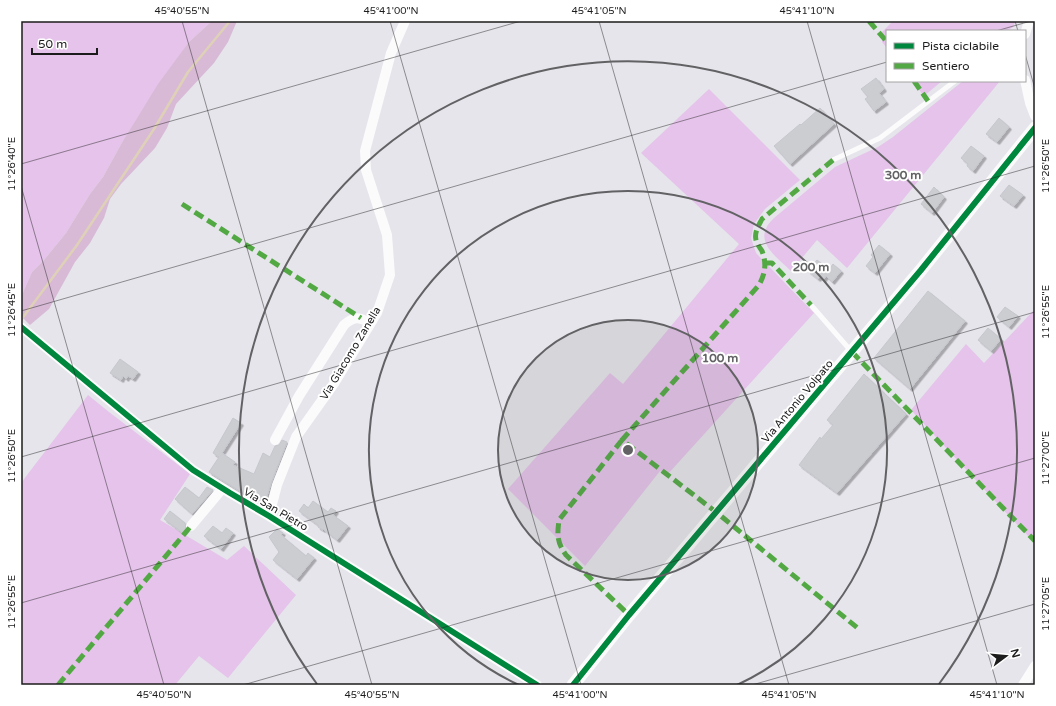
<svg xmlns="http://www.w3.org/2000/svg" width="1056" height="706" font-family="'Varela Round',sans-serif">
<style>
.grass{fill:#e5c3ea}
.forest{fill:#d8bad7}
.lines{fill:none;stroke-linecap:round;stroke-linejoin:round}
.stream{stroke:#dfd1b7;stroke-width:2.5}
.building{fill:#cccdd1;stroke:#c6c7ce;filter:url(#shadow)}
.service{stroke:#fbfbfc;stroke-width:5}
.minor{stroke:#fbfbfc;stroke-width:10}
.tertiary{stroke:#fbfbfc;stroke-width:13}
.quiet{stroke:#52a943;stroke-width:5;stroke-dasharray:10 5;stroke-linecap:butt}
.cycleway-casing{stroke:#fff;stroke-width:8}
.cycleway{stroke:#00873e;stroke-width:6}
.ticks{fill:none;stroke:#1c1c1c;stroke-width:1;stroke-opacity:0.45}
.ring{fill:none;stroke:#626264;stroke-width:2}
.labels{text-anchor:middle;stroke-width:4;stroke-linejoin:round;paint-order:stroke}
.street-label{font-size:11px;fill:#1c1c1c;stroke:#fff}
.centre{fill:#626264;stroke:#fff;stroke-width:2}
.ring-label{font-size:12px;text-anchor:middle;font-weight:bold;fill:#626264;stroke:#fff;stroke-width:4;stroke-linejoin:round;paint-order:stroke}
.neatline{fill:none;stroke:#1c1c1c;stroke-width:1.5}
.ticks-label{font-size:10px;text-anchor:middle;fill:#1c1c1c}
</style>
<defs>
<filter id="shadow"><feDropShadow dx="2.5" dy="2.5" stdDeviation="0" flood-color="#0004"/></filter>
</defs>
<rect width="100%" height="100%" fill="#e5e5eb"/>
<!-- grass -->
<path class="grass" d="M21 21H212L189 42 124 139 103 177 90 194 66 233 44 260 32 272 21 297Z
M893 21H1016L1013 27 1007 31H887V48L882 42V32Z
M912 81H942L924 96Z
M963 81H1000L847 268 817 240 791 271C781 261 758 245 766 229 767 225 771 221 774 218L835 167 878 147 893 137Z
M709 89 800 180 765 209 754 224 751 238 756 253 814 313 667 475 660 471 585 566 508 489 610 373 623 384 739 244 641 153Z
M1035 309V543L1009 516 911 410 966 344 984 363Z
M88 395 109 412 190 474 160 520 227 560 244 546 296 595 228 678 199 656 175 685H21V483Z"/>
<!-- forest -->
<path class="forest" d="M212 21H237L228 42 214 63 176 104 167 128 155 148 121 184 110 199 104 218 90 243 75 262 49 309 30 325 21 316V297L32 272 44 260 66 233 90 194 103 177 124 139 136 120 158 84 189 42Z"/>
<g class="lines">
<!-- stream -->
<path class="stream" d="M21 320 77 245 154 129 188 72 230 21"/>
</g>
<!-- building -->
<path class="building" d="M876 78 884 89 879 93 886 102 874 111 865 99 868 97 861 89Z
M820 108 834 124 790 164 774 146 800 124 801 125Z
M999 118 1009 127 997 142 986 134Z
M971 146 984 156 973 171 967 166 968 164 961 158Z
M1009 185 1023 195 1014 206 1000 196Z
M934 187 944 197 932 213 921 204Z
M879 245 890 254 875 273 866 266 873 257 871 255Z
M817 260 825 266 826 265 830 268 833 264 841 271 832 282 826 276 823 280 820 277 818 279 808 271Z
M928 291 965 321 910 389 874 358Z
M1005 307 1018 316 1009 327 997 317Z
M988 328 1001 339 991 351 978 340Z
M120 359 138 372 133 379 128 376 126 379 123 376 121 380 110 373Z
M864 374 906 414 837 493 799 465 820 437 821 439 833 425 827 420Z
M233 418 241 423 222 453 235 462 233 465 254 474 263 453 270 457 275 446 279 445 282 440 287 442 271 483 264 506 209 472 219 457 213 453Z
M185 487 199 498 207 487 213 490 192 514 175 499Z
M313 501 328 512 331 508 336 511 333 515 348 526 337 540 323 529V530L318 527V525L299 511 304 504 308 508Z
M170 511 185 523 186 529 183 533 164 519Z
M213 526 222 533 226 528 233 533 221 549 204 536Z
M277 529 283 533 281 535 306 556 308 553 314 558 297 579 273 560 279 552 269 537Z"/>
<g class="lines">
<!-- service -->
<path class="service" d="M833 160 880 138 955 81
M811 305 851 351"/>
<!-- minor -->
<path class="minor" d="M1025 34 1029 21
M1025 80 1030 103 1035 116
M21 327 193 470 230 493 269 516 537 685
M275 440 299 396 344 325C354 316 359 317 370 323
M269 516 277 485 296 437 335 382 377 313 390 275 387 235 366 170 365 151 391 53 405 21
M191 526 222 489
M1023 685 1035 666"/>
<!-- tertiary -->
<path class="tertiary" d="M573 685 629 615 921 270 1035 128"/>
<!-- quiet -->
<path class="quiet" d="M869 21 887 42
M914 81 928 101
M833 160 762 219C759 225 754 232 756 240 757 244 760 248 762 251 767 264 765 274 759 285L622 440 716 512 860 630
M182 204 361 318
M765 263H772L811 305
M852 352 1035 541
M622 440 559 520C557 536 557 542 566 555L629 615
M58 685 191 526"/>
<!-- cycleway casing -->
<g class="cycleway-casing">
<path id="cycleway" d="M21 327 193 470 230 493 269 516 537 685
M573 685 629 615 921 270 1035 128"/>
</g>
<!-- cycleway -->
<use href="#cycleway" class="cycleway"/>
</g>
<!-- ticks -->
<path class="ticks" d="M182 21 372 685M390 21 581 685M599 21 789 685M807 21 997 685M1015 21 1018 31M996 31 1031 21M1025 54 1035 89M21 164 521 21M21 186 164 685M21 311 887 62M21 457 1035 166M21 603 1035 312M243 685 1035 458M752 685 1035 604"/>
<!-- distance rings -->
<circle cx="628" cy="450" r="130" fill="#626264" fill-opacity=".12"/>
<g class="ring">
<circle cx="628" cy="450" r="130"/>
<path d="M519 685A259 259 0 1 1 737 685"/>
<path d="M317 684A389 389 0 1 1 939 684"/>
</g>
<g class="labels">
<!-- street labels -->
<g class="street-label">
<text transform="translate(350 353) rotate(-59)" y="4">Via Giacomo Zanella</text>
<text transform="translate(797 401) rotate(-50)" y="4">Via Antonio Volpato</text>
<text transform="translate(276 509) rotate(31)" y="4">Via San Pietro</text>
</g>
</g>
<circle cx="628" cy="450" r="6" class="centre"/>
<g class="ring-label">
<text x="903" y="179">300 m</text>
<text x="811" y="271">200 m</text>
<text x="720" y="362">100 m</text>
</g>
<!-- border -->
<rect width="1056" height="706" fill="none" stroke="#ffffff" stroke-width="44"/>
<!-- legend -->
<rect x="886" y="30" width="140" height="52" fill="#ffffff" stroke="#a4a4a4"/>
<rect x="894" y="43" width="20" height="6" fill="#00873e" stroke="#a4a4a4"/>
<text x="922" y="50" font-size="12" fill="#1c1c1c">Pista ciclabile</text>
<rect x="894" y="63" width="20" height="6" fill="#52a943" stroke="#a4a4a4"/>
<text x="922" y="70" font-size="12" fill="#1c1c1c">Sentiero</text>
<!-- north arrow -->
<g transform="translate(1006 656) rotate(74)" stroke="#ffffff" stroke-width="3" paint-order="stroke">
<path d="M0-3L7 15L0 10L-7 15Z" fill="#1c1c1c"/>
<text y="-6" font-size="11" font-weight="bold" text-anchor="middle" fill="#1c1c1c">N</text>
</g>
<!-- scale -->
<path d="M32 48v6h65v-6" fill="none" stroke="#1c1c1c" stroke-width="2"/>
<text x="38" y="48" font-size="12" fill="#1c1c1c" stroke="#ffffff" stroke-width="3" paint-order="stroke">50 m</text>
<rect x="22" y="22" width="1012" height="662" class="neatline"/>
<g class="ticks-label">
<text x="182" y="14">45°40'55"N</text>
<text x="391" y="14">45°41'00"N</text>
<text x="599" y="14">45°41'05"N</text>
<text x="807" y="14">45°41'10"N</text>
<text transform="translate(11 164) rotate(-90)" y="4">11°26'40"E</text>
<text transform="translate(1045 166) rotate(-90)" y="4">11°26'50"E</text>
<text transform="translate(11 310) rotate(-90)" y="4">11°26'45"E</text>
<text transform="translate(1045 312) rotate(-90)" y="4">11°26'55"E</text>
<text transform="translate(11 456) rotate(-90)" y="4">11°26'50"E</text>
<text transform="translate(1045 458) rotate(-90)" y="4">11°27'00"E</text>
<text transform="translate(11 602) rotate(-90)" y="4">11°26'55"E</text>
<text transform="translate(1045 604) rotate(-90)" y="4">11°27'05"E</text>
<text x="164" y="698">45°40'50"N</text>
<text x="372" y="698">45°40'55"N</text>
<text x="580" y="698">45°41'00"N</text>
<text x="789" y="698">45°41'05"N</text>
<text x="997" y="698">45°41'10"N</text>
</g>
</svg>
